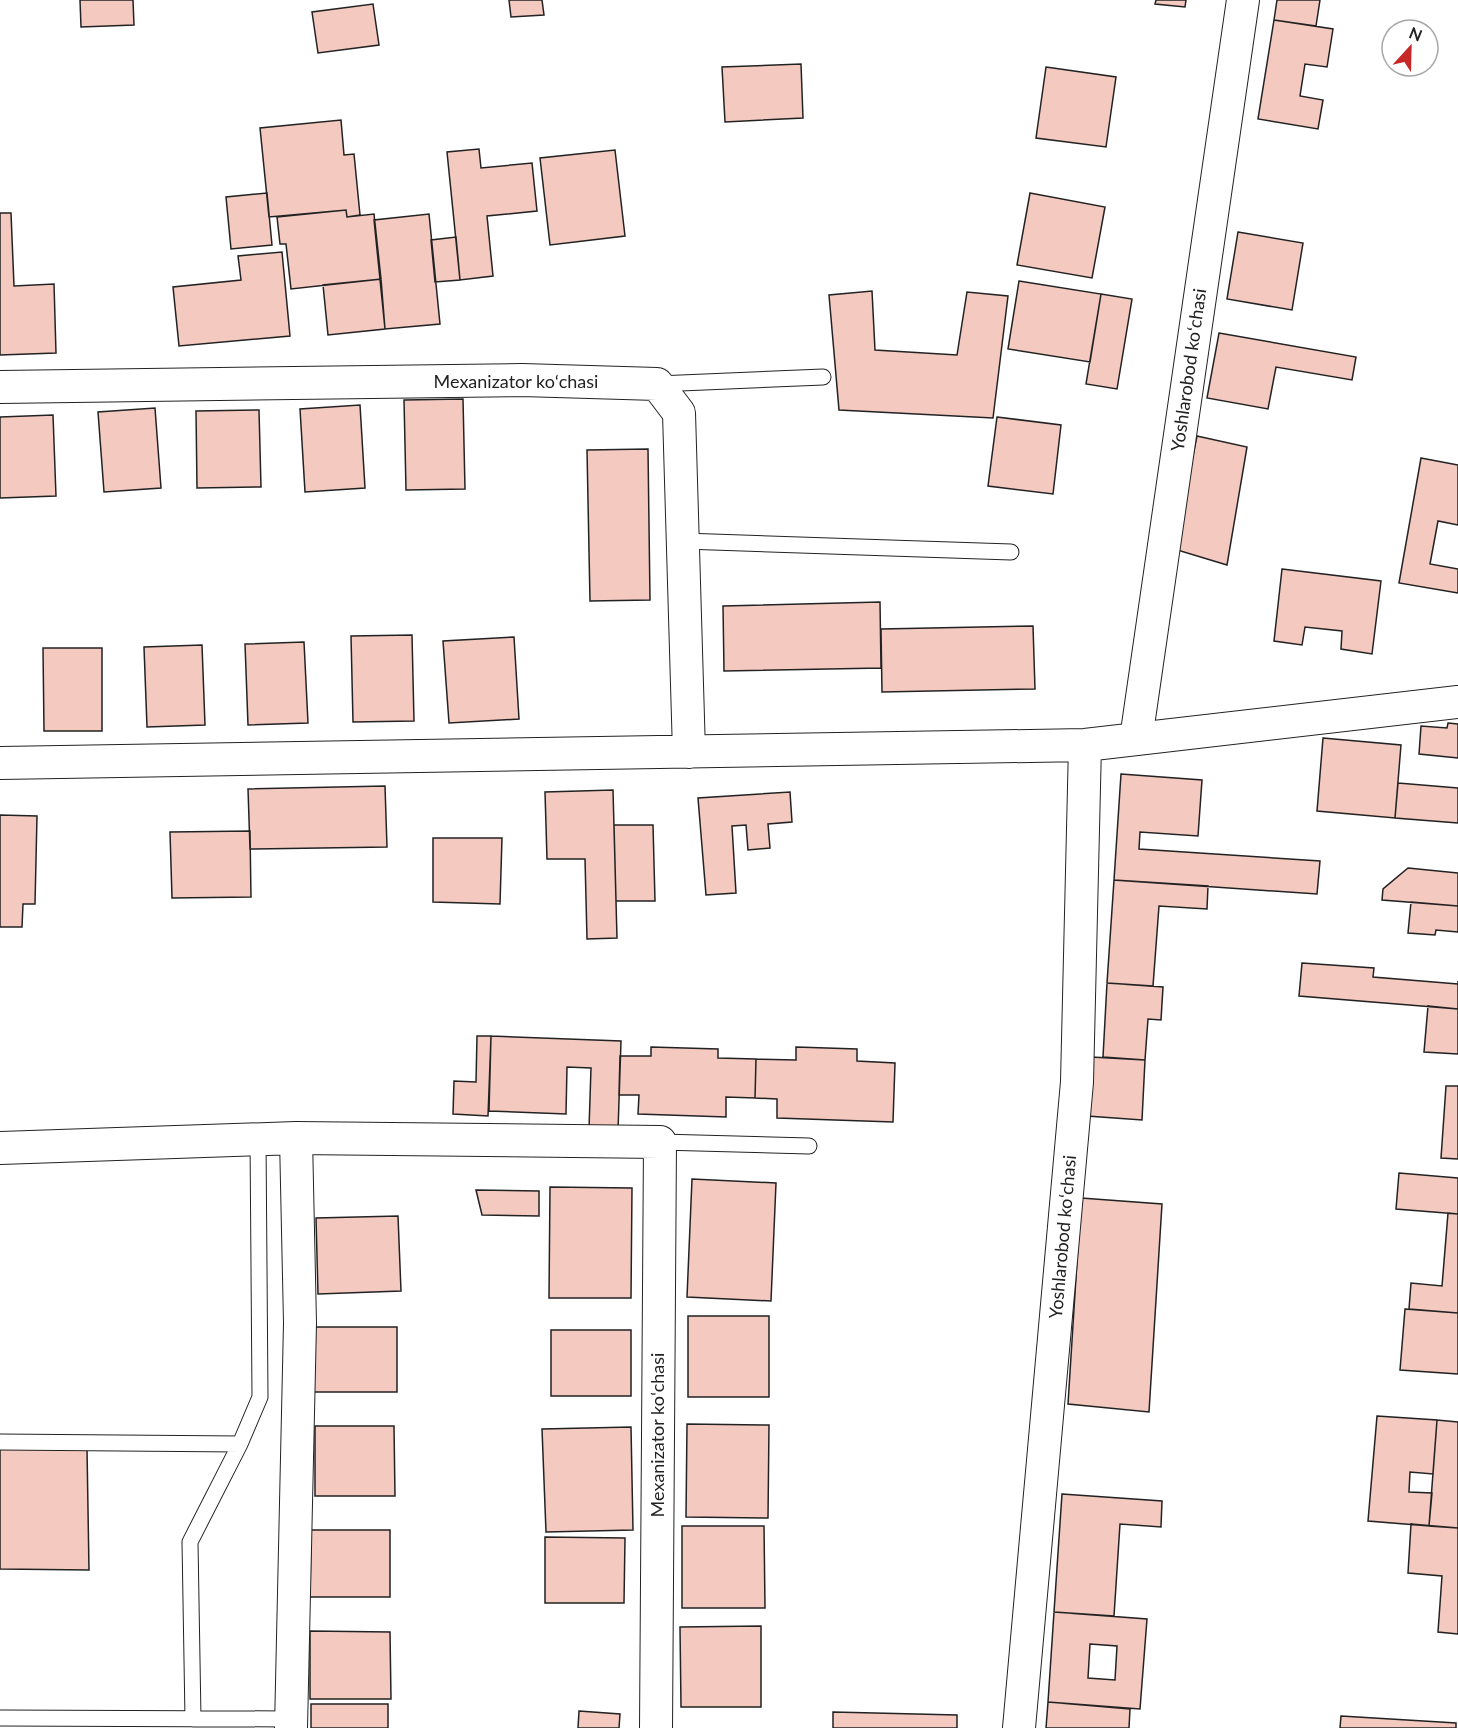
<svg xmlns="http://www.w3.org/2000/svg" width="1458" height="1728" font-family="Lato,sans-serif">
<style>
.building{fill:#f3c9c0;stroke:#222;stroke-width:1.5;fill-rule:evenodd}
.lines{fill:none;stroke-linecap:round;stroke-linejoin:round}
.lane-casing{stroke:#222;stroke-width:17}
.street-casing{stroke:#222;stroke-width:34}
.lane{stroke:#fff;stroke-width:15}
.street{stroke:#fff;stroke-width:32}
.labels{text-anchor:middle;stroke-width:4.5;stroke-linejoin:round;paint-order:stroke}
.street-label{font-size:18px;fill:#222;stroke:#fff}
</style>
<rect width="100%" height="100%" fill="#fff"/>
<!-- building -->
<path class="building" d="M80 0H133L134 25 81 27Z
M509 0H542L544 15 511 17Z
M1156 0H1186L1185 7 1155 4Z
M1277 0H1320L1316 26 1274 20Z
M373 4 379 45 318 53 312 12Z
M1274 20 1333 29 1327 67 1305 64 1300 96 1323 100 1318 129 1258 119Z
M801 64 803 118 725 122 722 67Z
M1046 67 1116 77 1106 147 1036 138Z
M341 120 344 155 354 154 360 215 347 217 346 210 269 217 260 128Z
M479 149 481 168 532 163 537 211 487 216 493 276 460 280 447 152Z
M615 150 625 236 550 245 540 158Z
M267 193 272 245 231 249 226 197Z
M1030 193 1105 207 1092 278 1017 265Z
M346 210 347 217 374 214 381 279 291 289 286 244H280L277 217Z
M0 213H11L14 286 54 284 56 353 0 355Z
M429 214 440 324 385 329 374 220Z
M1238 232 1303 243 1292 310 1227 299Z
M456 237 460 280 435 282 431 240Z
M282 252 290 336 179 346 173 287 241 280 238 256Z
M381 279 385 329 328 335 323 285Z
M1019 281 1101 294 1090 362 1008 349Z
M872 291 875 350 957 355 967 292 1008 296 993 418 839 410 829 295Z
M1101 294 1132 299 1117 389 1086 384Z
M1219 333 1356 357 1352 380 1276 367 1268 409 1207 398Z
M463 399 465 489 406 490 404 400Z
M360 405 365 488 305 492 300 409Z
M155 408 161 488 104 492 98 412Z
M259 410 261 487 197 488 196 411Z
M53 415 56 496 0 498V417Z
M997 417 1061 425 1053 494 988 486Z
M1197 436 1247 447 1227 565 1174 549Z
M648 449 650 600 590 601 587 450Z
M1421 458 1458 465V525L1438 521 1430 564 1458 569V593L1399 583Z
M1282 569 1381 581 1372 654 1341 649 1342 631 1305 627 1302 645 1274 641Z
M880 602 881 668 724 671 723 606Z
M1033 626 1035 689 882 692 881 629Z
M412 635 414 721 353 722 351 636Z
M514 637 519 719 449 723 443 641Z
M304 642 308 723 248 725 245 644Z
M202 645 205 725 147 727 144 647Z
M43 648H102V731H44Z
M1448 723 1458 724V758L1419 754 1421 726 1447 728Z
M1323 738 1401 745 1395 818 1317 811Z
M1121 774 1202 780 1198 836 1140 832 1139 849 1320 861 1317 894 1114 880Z
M1398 783 1458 788V823L1395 818Z
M385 786 387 847 250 849 248 789Z
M613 790 617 938 587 939 585 859H547L545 792Z
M790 792 792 822 768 824 770 848 748 850 746 825 732 826 736 893 706 895 698 798Z
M0 815 37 816 35 904H23L22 927H0Z
M614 825H653L655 901H616Z
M250 831 251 897 172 898 170 832Z
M433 838H502L500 904 433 902Z
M1408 868 1458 873V906L1382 900 1383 889Z
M1114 880 1208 886 1207 909 1159 906 1153 986 1107 983Z
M1411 902 1458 906V932L1436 930 1435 935 1408 933Z
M1302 963 1374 968 1373 977 1458 984V981V1009L1299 996Z
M1107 983 1163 987 1161 1020 1148 1019 1145 1060 1103 1057Z
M1428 1006 1458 1009V1054L1424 1052Z
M477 1036H491L488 1116 453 1114 454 1081 476 1082Z
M491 1036 621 1041 618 1131 589 1129 591 1068 567 1067 566 1114 489 1111Z
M651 1047 718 1049V1058L756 1059 755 1098 726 1097V1117L638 1114 639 1095H619L620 1056H651Z
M796 1047 857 1049V1061L895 1063 893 1122 777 1118V1099L755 1098 756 1059 796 1060Z
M1091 1057 1145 1060 1142 1120 1087 1116Z
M1446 1086H1458V1159L1441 1158Z
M1399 1173 1458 1178V1214L1396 1209Z
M692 1179 776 1183 771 1301 687 1297Z
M550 1187 632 1188 631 1298H549Z
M476 1190 539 1191V1216L482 1215Z
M1081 1198 1162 1204 1149 1412 1068 1404Z
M1448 1213 1458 1214V1313L1409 1309 1411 1283 1442 1286Z
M398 1216 401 1291 318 1294 316 1218Z
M1405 1309 1458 1313V1374L1400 1370Z
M688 1316H769V1397H688Z
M312 1327H397V1392H313Z
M551 1330H631V1396H551Z
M1377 1416 1437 1420 1433 1474 1410 1472 1409 1492 1432 1493 1429 1526 1368 1521Z
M1437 1420 1458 1422V1528L1429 1526Z
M687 1424 769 1425 768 1518 686 1517Z
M315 1426H394L395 1496H315Z
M631 1427 633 1530 546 1532 542 1429Z
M0 1448H87L89 1570 0 1569Z
M1062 1494 1162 1501 1161 1527 1120 1524 1114 1616 1054 1612Z
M1411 1524 1458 1528V1634L1438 1632 1442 1576 1408 1573Z
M682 1526H764L765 1608H682Z
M311 1530H390V1597H310Z
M545 1537 625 1538 624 1603H545Z
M1054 1612 1147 1619 1140 1709 1048 1702ZM1090 1644 1117 1646 1115 1680 1088 1678Z
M761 1626V1707H681L680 1627Z
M310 1631 390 1632 391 1699H310Z
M1048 1702 1130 1709 1129 1728H1046Z
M311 1704H388V1728H311Z
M579 1711 620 1714 619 1728H578Z
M833 1712 957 1715V1728H833Z
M1341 1716 1456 1723V1728H1340Z"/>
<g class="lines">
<!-- lane casing -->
<g class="lane-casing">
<path id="lane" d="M657 384 823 377
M683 541 1011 552
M660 1142 809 1146
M0 1442 240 1444
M0 1718 291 1719
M193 1719 190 1542 240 1444 260 1397 258 1138"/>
</g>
<!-- street casing -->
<g class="street-casing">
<path id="street" d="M0 387 522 380 657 384 679 413 689 752
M1136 739 1243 0
M0 763 1085 745 1458 702
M0 1148 296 1138
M291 1728 300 1323 296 1138 660 1142 656 1728
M1019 1728 1077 1082 1085 745"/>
</g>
<!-- lane -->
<use href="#lane" class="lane"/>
<!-- street -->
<use href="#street" class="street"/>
</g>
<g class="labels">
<!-- street labels -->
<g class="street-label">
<text transform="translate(1189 370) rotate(-82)" y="6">Yoshlarobod koʻchasi</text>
<text x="516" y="388">Mexanizator koʻchasi</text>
<text transform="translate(1063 1237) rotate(-85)" y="6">Yoshlarobod koʻchasi</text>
<text transform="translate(658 1435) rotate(-90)" y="6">Mexanizator koʻchasi</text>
</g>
</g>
<!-- north arrow -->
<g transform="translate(1410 48) rotate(22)"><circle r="28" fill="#ffffff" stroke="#a7a7a7" stroke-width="1.5"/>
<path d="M0-4.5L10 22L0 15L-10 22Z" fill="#c62828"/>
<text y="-9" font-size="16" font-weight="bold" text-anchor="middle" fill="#222222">N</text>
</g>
</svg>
